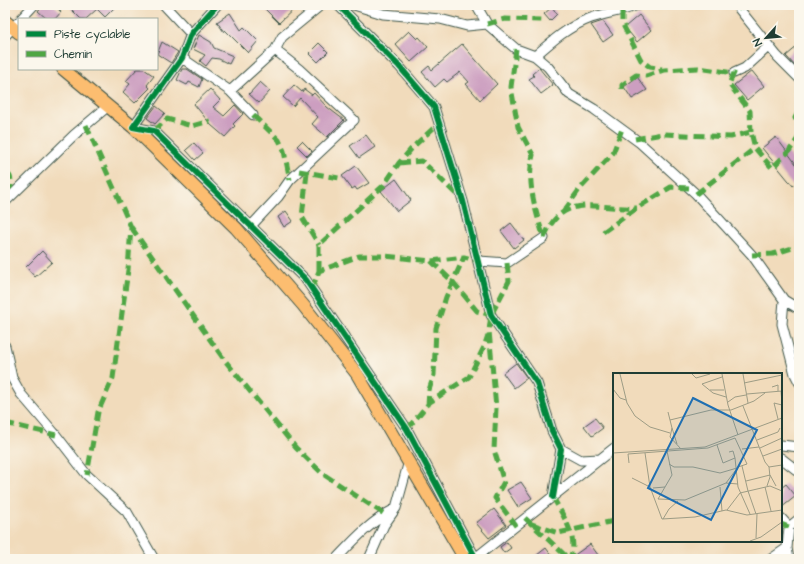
<svg xmlns="http://www.w3.org/2000/svg" width="804" height="564" font-family="'Architects Daughter',sans-serif">
<style>
.building{fill:#cc9ec0}
.lines{fill:none;stroke-linecap:round;stroke-linejoin:round}
.minor-casing{stroke:#3e5548;stroke-width:11}
.major-casing{stroke:#3e5548;stroke-width:14}
.minor{stroke:#fff;stroke-width:9}
.major{stroke:#fcbd6f;stroke-width:12}
.quiet{stroke:#4fa644;stroke-width:5;stroke-dasharray:10 5;stroke-linecap:butt}
.cycleway-casing{stroke:#fbf7ec;stroke-width:8}
.cycleway{stroke:#00873e;stroke-width:6}
.inset-road{fill:none;stroke:#9d9c85;stroke-width:1}
.view{fill:#1f6fb2;fill-opacity:0.15;stroke:#1f6fb2;stroke-width:2}
.inset-edge{fill:none;stroke:#1f3d34;stroke-width:2}
</style>
<rect width="100%" height="100%" fill="#fbf7ec"/>
<filter id="ink" filterUnits="userSpaceOnUse"><feTurbulence type="fractalNoise" baseFrequency=".025" numOctaves="2"/><feDisplacementMap in="SourceGraphic" scale="8" xChannelSelector="R" yChannelSelector="G"/><feConvolveMatrix kernelMatrix="1 2 1 2 8 2 1 2 1" color-interpolation-filters="sRGB"/></filter>
<filter id="wash" filterUnits="userSpaceOnUse"><feTurbulence type="fractalNoise" baseFrequency=".012" numOctaves="4" result="noise"/><feDisplacementMap in="SourceGraphic" scale="16" xChannelSelector="R" yChannelSelector="G"/><feGaussianBlur stdDeviation="0.9" result="paint"/><feColorMatrix in="noise" values="0 0 0 0 0 0 0 0 0 0 0 0 0 0 0 0 0 1.4 0 .05"/><feComposite in="paint" operator="in"/></filter>
<g filter="url(#wash)">
<rect width="100%" height="100%" fill="#f1dbbb"/>
<g id="blocks">
<!-- building -->
<path class="building" d="M43 5H54L61 12 55 19H47L38 11Z
M75 5H117L105 17 97 9 86 19H81L71 9Z
M261 5H298L279 23Z
M552 7 557 14 550 21 544 14Z
M230 13 241 30 244 27 258 41 248 53 225 30 224 32 217 22Z
M639 15 651 30 637 42 625 27Z
M603 21 613 35 603 42 591 25Z
M409 31 417 39 419 37 428 47 411 62 395 44Z
M199 35 211 42 214 48 233 56 229 64 219 59 212 58 206 66 200 61 205 55 193 49Z
M162 42 178 52 171 63 157 54Z
M319 43 328 52 318 62 309 53Z
M462 44 497 84 480 100 466 84 469 82 460 72 447 82 444 79 435 87 422 72 429 66 432 70Z
M799 45V66L797 68 786 56Z
M539 68 553 85 541 94 529 79 534 76 532 74Z
M137 69H144L154 76 147 85 150 88 135 103 123 92 130 84 126 81Z
M182 69H187L202 79 199 87 189 82 187 85 177 80Z
M752 71 764 86 747 100 734 85Z
M637 77 647 90 632 99 624 87Z
M260 82 270 91 259 103 249 94Z
M294 85 302 92 304 89 312 95 314 93 327 107 344 120 327 137 312 124 318 117 300 98 293 106 283 97Z
M210 89 220 100 213 107 224 116 235 105 243 114 233 124 235 126 225 137 211 125 194 104Z
M156 106 165 113 155 124 147 118Z
M366 135 375 147 359 158 350 146Z
M776 137 799 168V181L793 186 762 148Z
M302 141 312 151 307 156 297 146Z
M194 143 203 153 195 160 186 150Z
M356 166 369 183 357 190 355 187 352 189 342 176Z
M396 179 411 200 397 211 381 191Z
M286 211 293 221 284 227 278 217Z
M511 223 524 240 514 248 501 231Z
M42 251 52 262 35 277 26 267Z
M516 363 527 378 514 388 503 373Z
M595 418 603 428 592 436 584 426Z
M521 482 532 498 518 507 507 490Z
M786 484 796 496 781 508V488Z
M494 509 506 525 489 538 476 523Z
M507 542 511 548 504 553 500 547Z
M590 544 601 559H569Z
M546 548 554 559H532Z"/>
</g>
</g>
<g filter="url(#ink)">
<use href="#blocks" fill-opacity="0" stroke="#3e5548" stroke-width="1"/>
<g class="lines">
<!-- minor casing -->
<g class="minor-casing">
<path id="minor" d="M164 5 191 34
M217 5 191 34 182 58 133 127 154 131 306 280 407 429 476 559
M338 5 399 66 434 107 463 201 491 315 537 383 552 431 561 449 553 497
M354 5 383 14 440 19 467 26 487 24
M476 5 487 24 516 49 535 56 548 67 569 94 594 109 639 142 696 194 752 255 784 300 782 324 795 374 799 382
M736 5 777 56 799 78
M21 19 34 5
M5 36 19 21
M275 50 282 37 321 5
M535 56C552 41 569 26 591 18 606 13 623 11 638 5
M182 58 230 91
M734 73 745 68 769 46
M5 202 74 135 107 107
M251 226 278 197 290 180 354 120 299 69 275 50 230 91 253 115
M479 261 507 263 544 238
M784 300 799 309
M5 346 12 378 21 394 56 435 87 475 127 512 154 559
M781 445 799 447
M561 449 581 460 600 459
M781 458 799 472
M781 518 789 527
M787 548 789 559
M336 559C354 540 371 521 395 509
M369 559 384 525 396 508 409 461
M474 559 614 448
M771 559 787 548 789 527 799 519"/>
</g>
<!-- major casing -->
<g class="major-casing">
<path id="major" d="M5 21 19 33
M63 69 133 127 175 168 236 228 303 305 357 374 465 559"/>
</g>
<!-- minor -->
<use href="#minor" class="minor"/>
<!-- major -->
<use href="#major" class="major"/>
<!-- quiet -->
<path class="quiet" d="M738 8 748 5
M622 11V23L641 60 650 67 662 69
M487 24 505 19 543 20
M516 49 511 87 518 127 533 155C526 181 536 213 544 238
M798 76H799
M622 89V85L636 75 646 76 664 70 698 68 734 73 729 84 750 111 751 132
M799 111 795 118 799 129
M253 115 279 140 284 151 290 180
M86 125 131 227 128 270 113 378 98 412 87 475
M154 131 167 119 192 126 210 121
M635 139 662 134 731 137 751 132 755 148
M399 163 422 161 461 199
M299 171 339 178
M5 173C12 175 11 180 11 186L5 192
M307 173 302 217 319 245
M696 194 755 148 772 168 789 151 799 137
M564 211 579 190 613 153 622 129
M131 227 223 358 296 448 323 474 384 514
M603 232 637 208 671 187 689 188
M544 238C562 191 599 210 637 208
M752 255 773 254 799 246
M431 261 453 282 477 311 491 315
M507 263 509 281 491 315 489 331 496 408 494 450 504 482 495 498 516 526
M319 271V245L384 185 399 163 413 147 439 123
M312 289 319 271 359 256H385L431 261 464 257
M428 406 429 390 434 375 436 328 446 297 464 257 479 261
M5 423 56 435
M407 429 430 402 469 377 484 347 488 335
M553 497C562 515 581 540 569 559
M525 518 569 559
M532 524 558 533 614 521
M781 524 789 527"/>
<!-- cycleway casing -->
<g class="cycleway-casing">
<path id="cycleway" d="M217 5 191 34 182 58 133 127 154 131 306 280 407 429 476 559
M338 5 399 66 434 107 463 201 491 315 537 383 552 431 561 449 553 497"/>
</g>
<!-- cycleway -->
<use href="#cycleway" class="cycleway"/>
</g>
</g>
<!-- overview -->
<g transform="translate(613 373)">
<rect width="169" height="169" fill="#f1dbbb"/>
<path class="inset-road" d="M7 1 14 30 22 43 37 54 57 60M79 1 83 5 97 1M109 1 115 32 125 62M130 1 135 30M131 10 169 2M89 11 100 20 113 24M89 11 109 4M159 14 165 12V18M0 16 7 25 13 27M97 17H111M168 18 169 30M134 21 169 18M115 29 122 24 133 22M130 33 152 89 156 94M55 39 59 55 57 64 68 76M165 46 161 30 169 32M57 47 98 37H118L141 28 152 20M59 55 64 71M144 67 165 59 167 55M104 72 110 90 122 85 120 78 116 79M147 75 169 65M129 76 146 74M0 80 92 74 169 45M32 80 37 114 49 146 82 144 113 137 134 142 169 137M150 83 169 76M122 85 125 114 137 141M16 90 15 81 95 75 122 65 134 91 125 94 113 110M56 91 61 94H80L107 100 124 95M129 93 135 118M19 105 37 114M133 108 157 102 163 113M154 113 157 104 156 94 169 92M107 114 109 138M152 114 158 138M40 115 52 114M135 118 143 141M45 126 72 127 113 110 125 111M45 126 59 102 54 78M114 137 127 120 157 113 169 118M50 146 56 136 65 128M143 165 144 141M137 168 148 164 169 149"/>
<path class="view" d="M80 25 144 57 98 147 35 115Z"/>
<rect width="169" height="169" class="inset-edge"/>
</g>
<!-- margin -->
<rect width="804" height="564" fill="none" stroke="#fbf7ec" stroke-width="20"/>
<!-- legend -->
<rect x="18" y="18" width="140" height="52" fill="#fbf7ec" stroke="#a3ada2"/>
<rect x="26" y="31" width="20" height="6" fill="#00873e" stroke="#a3ada2"/>
<text x="54" y="38" font-size="12" fill="#1f3d34">Piste cyclable</text>
<rect x="26" y="51" width="20" height="6" fill="#4fa644" stroke="#a3ada2"/>
<text x="54" y="58" font-size="12" fill="#1f3d34">Chemin</text>
<!-- north arrow -->
<g transform="translate(766 38) rotate(243)" stroke="#fbf7ec" stroke-width="3" paint-order="stroke">
<path d="M0-3L7 15L0 10L-7 15Z" fill="#1f3d34"/>
<text y="-6" font-size="11" font-weight="bold" text-anchor="middle" fill="#1f3d34">N</text>
</g>
</svg>
